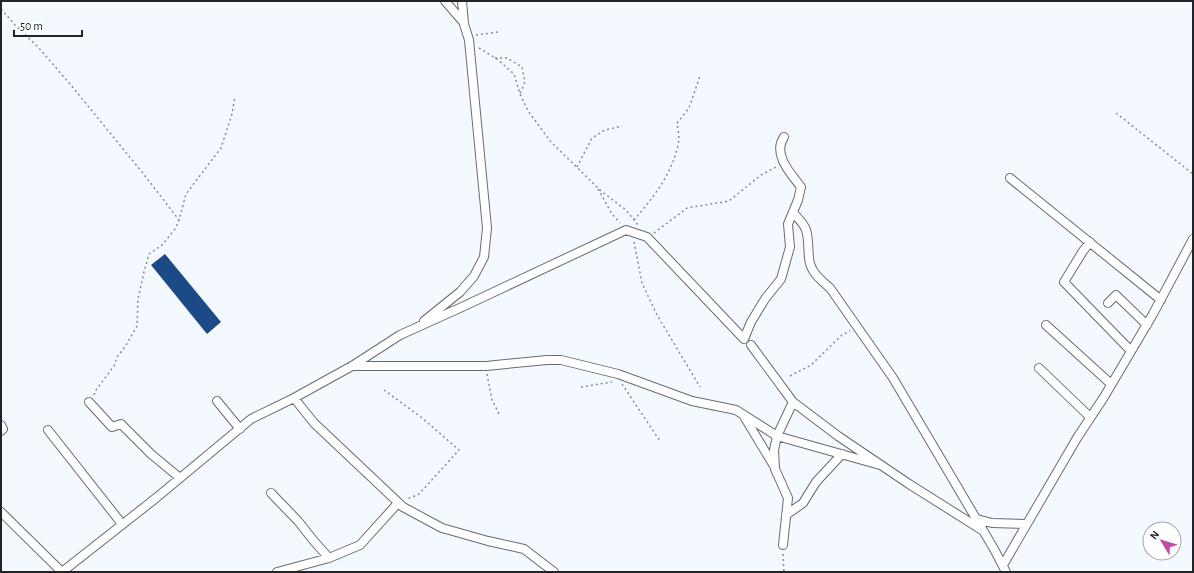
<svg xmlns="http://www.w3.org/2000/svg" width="1194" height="573" font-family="'Alegreya Sans',sans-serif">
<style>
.building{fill:#1c4a87}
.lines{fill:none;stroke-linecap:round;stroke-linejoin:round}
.minor-casing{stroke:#676c73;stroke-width:10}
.path{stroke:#888b90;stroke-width:1.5;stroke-dasharray:2 3;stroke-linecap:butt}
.minor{stroke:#fff;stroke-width:8}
</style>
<rect width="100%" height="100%" fill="#f4f8ff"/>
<!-- building -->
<path class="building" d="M165 254 221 322 207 334 151 265Z"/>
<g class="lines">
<!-- minor casing -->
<g class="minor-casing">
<path id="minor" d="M445 1 464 23
M1010 178 1161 300
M793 212C797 218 804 223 806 230 809 239 808 249 809 258 810 272 821 280 830 288L893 378 994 549 1006 572
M1090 242 1083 251 1064 282 1131 351
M1108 303 1116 295 1147 325
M424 321 460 292 474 276 484 257 487 228 469 40 464 24 462 1
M1046 325 1111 384
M751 345 793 402 838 436 909 484 982 530
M352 366H486L547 360H561L618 374 692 401 736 410 777 436 880 465
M1039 368 1090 417
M294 398 352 366 400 335 462 307 626 230 647 237 744 339 751 322 765 299 781 279 790 247 788 224 798 200 801 187C791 174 772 154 784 137
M217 401 240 429
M89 402 112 427 121 424 151 454 180 478
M745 418 774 466
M1 425 3 429 1 431
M48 430 122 524
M271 493 298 521 313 540 329 558
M1 512 62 572 156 498 251 419 294 398 314 423 403 507 442 528 488 541 524 549 554 572
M786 515 803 503 816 482 842 454
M977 519 992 523 1026 524
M783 545 788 498 775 469 774 450 777 436 793 402
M1003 565 1077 438 1104 397 1153 314 1193 239
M277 572 329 558 360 545 398 503"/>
</g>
<!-- path -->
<path class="path" d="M1 9 15 25 38 47 70 84 142 172 179 220
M476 35 498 32
M479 48 497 59 514 74 520 94 528 111 551 142 601 191 626 210 638 225
M495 58H507L522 67 525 82 520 94
M1116 113 1193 174
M577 167 592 138 605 130 622 126
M598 189 612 214 620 223
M634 220C653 198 672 174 678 145 680 138 678 130 677 123L689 108 700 76
M654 233 687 208 729 201 761 175 776 167
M634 242 642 283 657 315 700 387
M487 374 492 400 499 414
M790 376 811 365 842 335 850 331
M622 384 660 441
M581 387 612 382
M384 390 421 417 459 450 419 494 407 499
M94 395 96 390 114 366 117 357 125 347 137 326 138 299 144 272 149 254 162 245 175 229 179 220 186 194 221 148 232 114 235 96
M783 554 784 572"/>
<!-- minor -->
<use href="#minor" class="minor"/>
</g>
<!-- border -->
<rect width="1194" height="573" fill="none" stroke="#212326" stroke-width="4"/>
<!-- north arrow -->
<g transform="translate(1162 541) rotate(308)"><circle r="19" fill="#ffffff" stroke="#a6a7a8"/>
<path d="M0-3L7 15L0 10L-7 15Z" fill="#c04ca5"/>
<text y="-6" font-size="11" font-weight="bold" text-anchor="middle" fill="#212326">N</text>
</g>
<!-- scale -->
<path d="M14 30v6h68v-6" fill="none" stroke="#212326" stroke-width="2"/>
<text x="20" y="30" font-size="12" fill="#212326" stroke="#ffffff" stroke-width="3" paint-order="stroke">50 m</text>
</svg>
